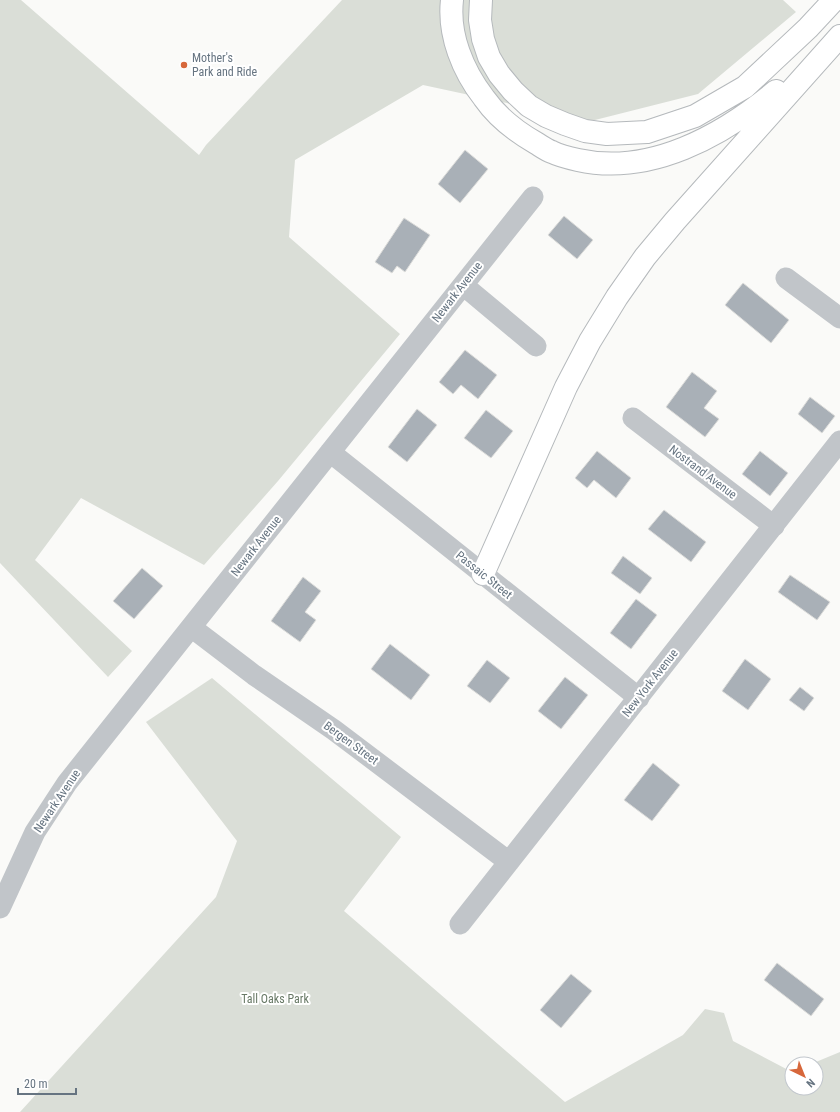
<svg xmlns="http://www.w3.org/2000/svg" width="840" height="1112" font-family="'Roboto Condensed',sans-serif">
<style>
.green{fill:#daded7}
.building{fill:#a9b0b7;stroke:#dcdcda}
.lines{fill:none;stroke-linecap:round;stroke-linejoin:round}
.highway-casing{stroke:#b5b9bc;stroke-width:24}
.street{stroke:#c1c5c9;stroke-width:21}
.highway{stroke:#fff;stroke-width:22}
.poi-dot{fill:#d7673b;stroke:#fff;stroke-width:1.5}
.labels{text-anchor:middle;stroke-width:4;stroke-linejoin:round;paint-order:stroke}
.poi-label{font-size:12px;fill:#667481;stroke:#fff;text-anchor:start}
.street-label{font-size:12px;fill:#667481;stroke:#fff}
.park-label{font-size:12px;fill:#687966;stroke:#fff}
</style>
<rect width="100%" height="100%" fill="#fafaf8"/>
<!-- green -->
<path class="green" d="M0 0H21L199 155 206 145 342 0H783L796 12 698 94 591 121 423 85 295 160 289 237 400 334 278 481 204 565 81 498 35 560 132 651 108 677 0 563Z
M212 678 401 837 344 911 565 1102 683 1035 705 1009 724 1013 733 1041 792 1072V1088H816V1064H811L840 1052V1112H20L216 897 237 841 146 722Z"/>
<!-- building -->
<path class="building" d="M465 150 488 169 460 203 438 184Z
M564 216 593 240 577 259 548 235Z
M404 218 430 235 405 272 397 266 392 273 375 262Z
M743 283 789 320 771 343 725 305Z
M465 350 497 375 478 399 461 385 453 394 439 382Z
M692 372 717 391 704 408 719 419 705 437 666 407Z
M810 397 835 416 822 433 798 414Z
M417 409 437 425 407 462 388 447Z
M486 410 513 431 491 458 464 438Z
M597 451 631 478 616 498 594 480 587 488 575 478Z
M760 451 788 473 770 496 742 474Z
M664 510 706 542 691 562 648 529Z
M623 556 652 578 640 594 611 573Z
M142 568 163 586 134 619 113 601Z
M790 575 830 602 817 620 778 592Z
M303 577 321 591 305 612 316 620 300 642 271 621Z
M636 599 657 615 631 649 610 633Z
M390 644 430 675 411 700 371 669Z
M745 659 771 679 748 710 722 691Z
M487 660 510 678 490 703 467 686Z
M565 677 588 695 561 729 538 711Z
M800 687 814 698 804 711 789 700Z
M653 763 680 785 652 821 624 800Z
M777 963 824 999 811 1016 764 980Z
M571 974 592 991 561 1028 540 1010Z"/>
<g class="lines">
<!-- highway casing -->
<g class="highway-casing">
<path id="highway" d="M452 0C448 35 463 71 484 98 498 118 515 131 536 143 541 146 546 150 552 152 560 156 569 158 578 160 650 176 722 136 776 91
M481 0 480 20 483 39 489 57 499 74 513 91 529 106 546 116 565 124 585 131 607 134 647 132 695 116 745 87 808 28 834 0
M483 574 566 387 590 341 617 297 645 257 675 221 840 36"/>
</g>
<!-- street -->
<path class="street" d="M786 278 840 318
M463 285 536 346
M633 418 774 526
M330 452 639 698
M191 627 254 675 334 730 509 862
M0 908 35 832 67 783 533 197
M460 924 840 441"/>
<!-- highway -->
<use href="#highway" class="highway"/>
</g>
<!-- markers -->
<circle class="poi-dot" cx="184" cy="65" r="4"/>
<g class="labels">
<!-- poi labels -->
<g class="poi-label">
<text x="192" y="62">Mother's<tspan x="192" dy="14">Park and Ride</tspan></text>
</g>
<!-- street labels -->
<g class="street-label">
<text transform="translate(457 292) rotate(-52)" y="4">Newark Avenue</text>
<text transform="translate(703 472) rotate(37)" y="4">Nostrand Avenue</text>
<text transform="translate(256 546) rotate(-52)" y="4">Newark Avenue</text>
<text transform="translate(484 575) rotate(39)" y="4">Passaic Street</text>
<text transform="translate(650 683) rotate(-52)" y="4">New York Avenue</text>
<text transform="translate(351 743) rotate(36)" y="4">Bergen Street</text>
<text transform="translate(57 801) rotate(-56)" y="4">Newark Avenue</text>
</g>
<!-- park labels -->
<g class="park-label">
<text x="275" y="1003">Tall Oaks Park</text>
</g>
</g>
<!-- north arrow -->
<g transform="translate(804 1076) rotate(137)"><circle r="19" fill="#ffffff" stroke="#c2c7cd"/>
<path d="M0-3L7 15L0 10L-7 15Z" fill="#d7673b"/>
<text y="-6" font-size="11" font-weight="bold" text-anchor="middle" fill="#667481">N</text>
</g>
<!-- scale -->
<path d="M18 1088v6h58v-6" fill="none" stroke="#667481" stroke-width="2"/>
<text x="24" y="1088" font-size="12" fill="#667481" stroke="#ffffff" stroke-width="3" paint-order="stroke">20 m</text>
</svg>
